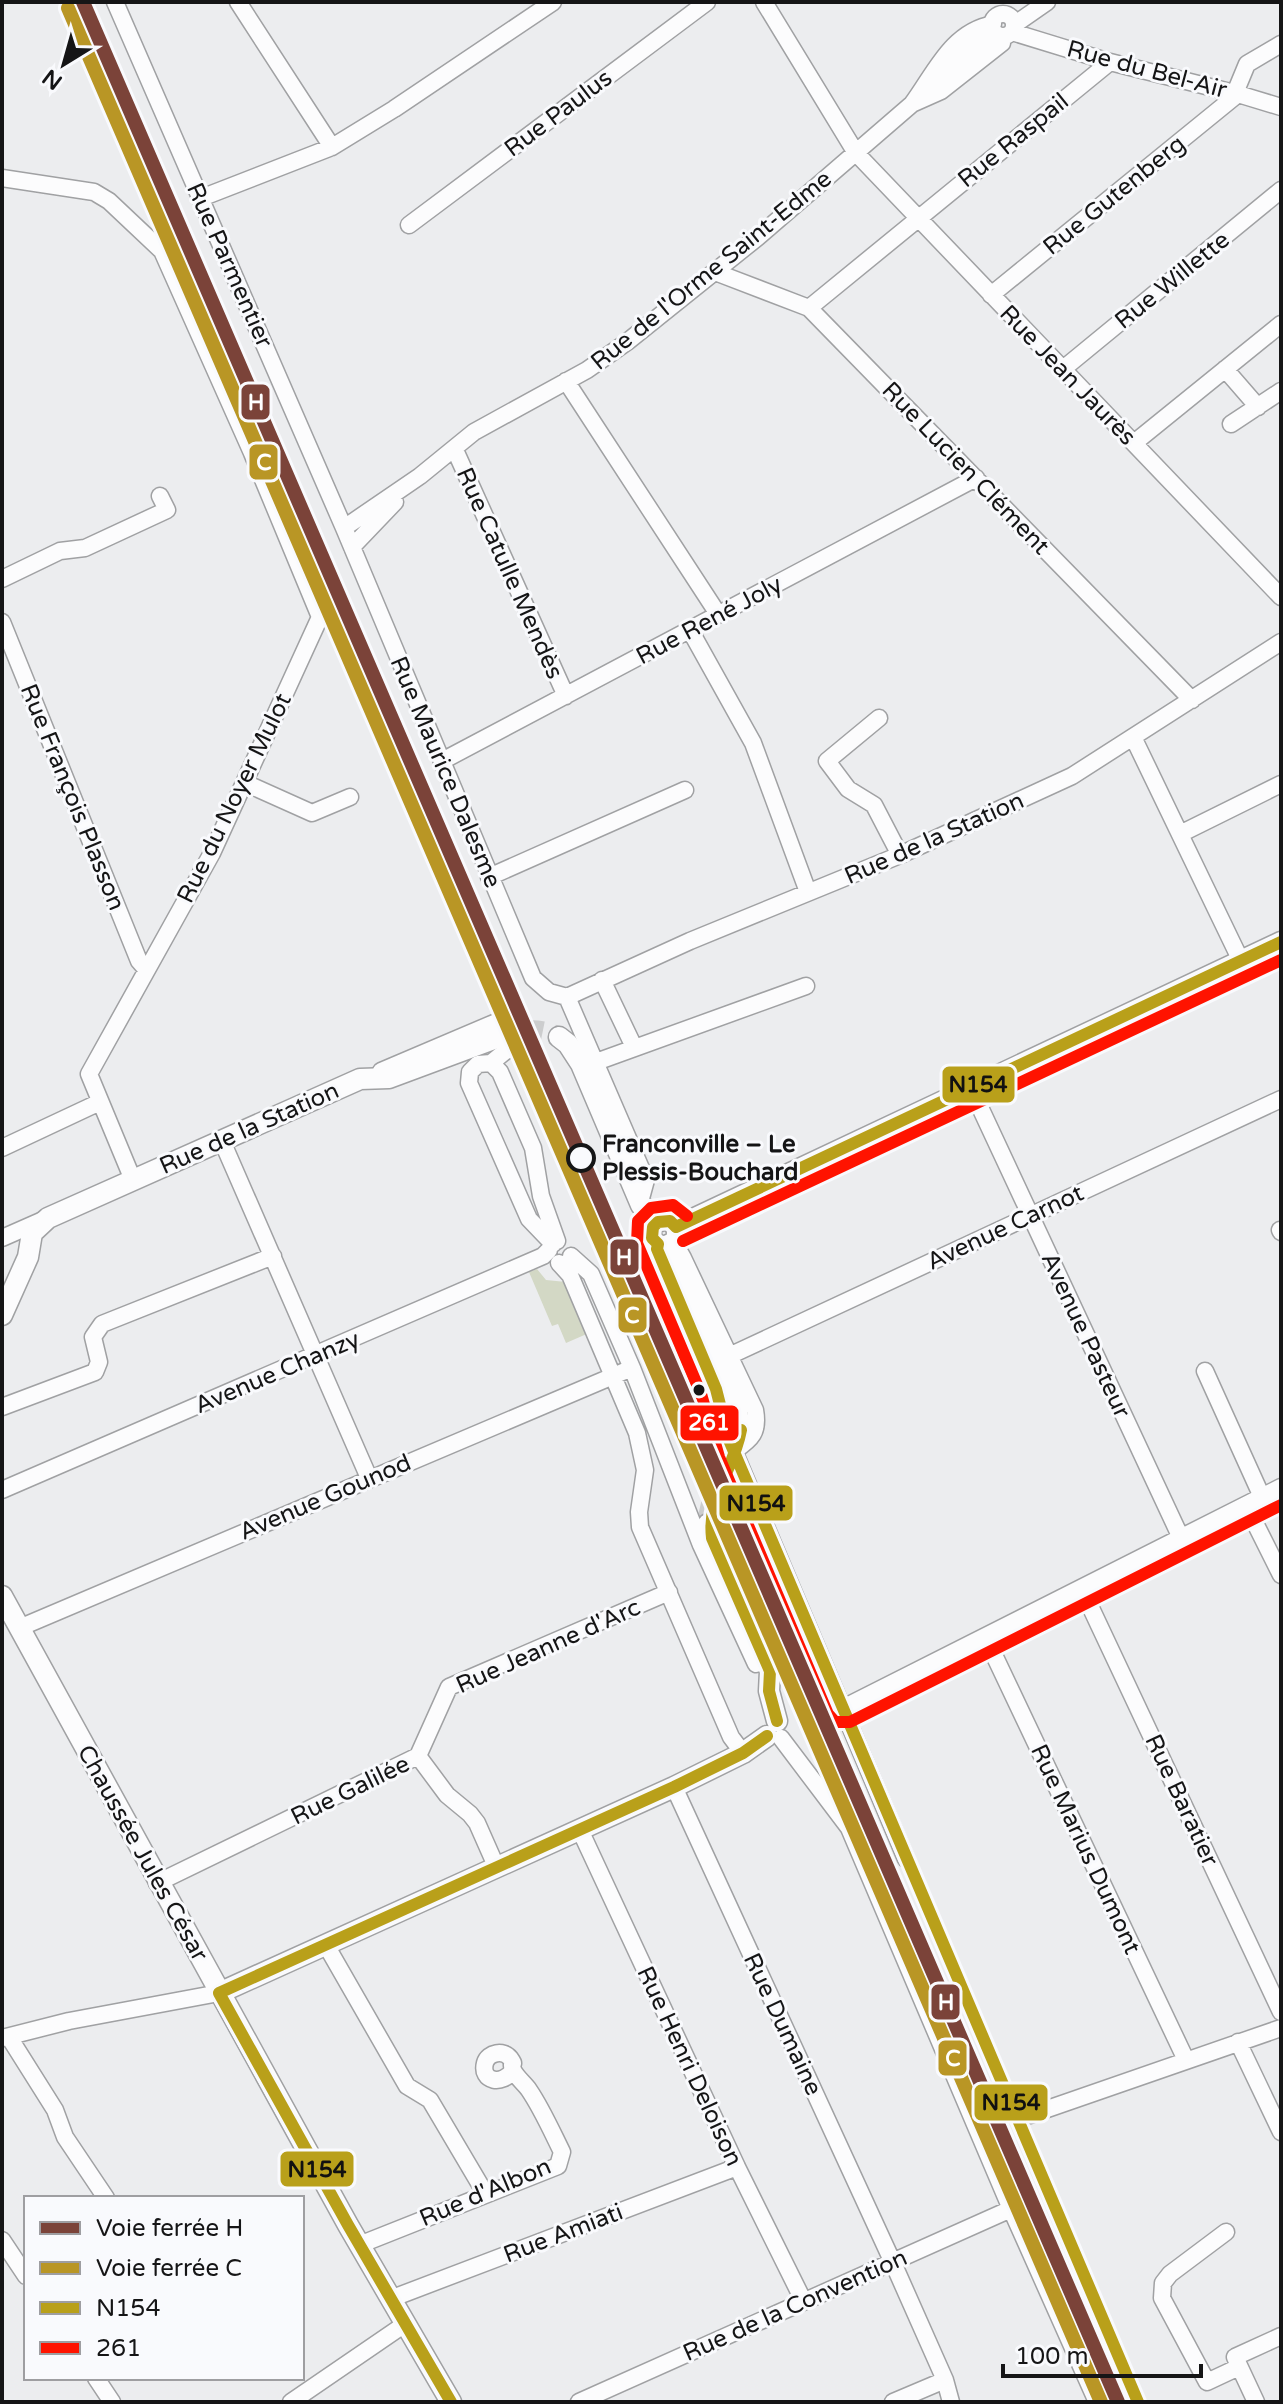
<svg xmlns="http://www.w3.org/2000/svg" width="1283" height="2404" font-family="'Varela Round',sans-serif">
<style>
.green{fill:#d3d8c5}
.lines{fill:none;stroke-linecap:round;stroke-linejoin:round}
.tertiary-tunnel{stroke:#cccdce;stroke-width:20;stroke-dasharray:20 10;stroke-linecap:butt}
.minor-casing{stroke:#a0a1a3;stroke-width:19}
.tertiary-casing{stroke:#a0a1a3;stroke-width:23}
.minor{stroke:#fcfcfd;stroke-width:16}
.tertiary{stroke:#fcfcfd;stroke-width:20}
.bus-1-casing{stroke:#f9fafd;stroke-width:18}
.bus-2-casing{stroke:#f9fafd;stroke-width:18}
.bus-1{stroke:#b9a01a;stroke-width:12}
.bus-2{stroke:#ff1300;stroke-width:12}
.rail-1-casing{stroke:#f9fafd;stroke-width:20}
.rail-2-casing{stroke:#f9fafd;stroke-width:20}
.rail-1{stroke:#7b4339;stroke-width:14}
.rail-2{stroke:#b99625;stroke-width:14}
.stop-dot{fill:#f9fafd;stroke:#151516;stroke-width:4}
.bus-dot{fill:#151516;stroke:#f9fafd;stroke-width:3}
.labels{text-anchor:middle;stroke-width:6;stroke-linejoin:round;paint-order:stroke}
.street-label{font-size:24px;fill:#151516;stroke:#f9fafd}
.stop-label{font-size:24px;font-weight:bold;fill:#151516;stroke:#f9fafd;text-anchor:start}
.line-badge{stroke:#f9fafd;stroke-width:3}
.badge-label{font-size:22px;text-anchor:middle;font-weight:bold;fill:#fff}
.pale-badge-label{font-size:22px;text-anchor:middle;font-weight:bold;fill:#111}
</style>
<rect width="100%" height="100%" fill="#ecedef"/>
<!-- green -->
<path class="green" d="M537 1269 546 1280 566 1282 589 1333 566 1343 558 1324 552 1326 529 1272Z"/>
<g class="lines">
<!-- tertiary-tunnel -->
<path class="tertiary-tunnel" d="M494 1039C519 1031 535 1025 559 1037
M708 1524C707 1493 734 1469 740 1439"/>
<!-- minor casing -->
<g class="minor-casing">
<path id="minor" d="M115 2 344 528 533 978 549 992 567 997
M238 2 332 147
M764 2 856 153 1281 597
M992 25a11 11 0 1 1 22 0a11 11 0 1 1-22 0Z
M1014 25 1047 2
M1012 32 1110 62 1238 94 1281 107
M932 79 976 45 996 34
M1235 93 1247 64 1281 44
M914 103 941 91 1002 43V36
M2 178 94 192 109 201 162 251 252 453 320 617 212 853 89 1074 133 1180
M201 198 332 147 394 109 553 2
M409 225 707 2
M715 272 809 308 1192 700
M991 295 1238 94
M809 308 1110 62
M1063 369 1281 190
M1225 369 1258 407
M566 381 718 614
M1231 424 1281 391
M1134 443 1281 324
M455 450 566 696
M344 528 420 476 474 432 587 370 627 342 758 237 912 104C935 73 951 32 993 24
M352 547 395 502
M2 579 60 551 85 548 167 510 160 496
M2 622 139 961 146 969
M690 630 753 743 808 892
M879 718 827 761 848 789 874 805 900 855
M1134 739 1241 961
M442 761 976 478
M245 783 312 813 350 797
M1180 834 1281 784
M489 877 685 790
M602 980 634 1047
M567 997 690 941 900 855 1072 776 1281 642
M567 997 646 1180 640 1202
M596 1062 806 986
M381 1071 494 1023 503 1022 513 1040 507 1050 491 1063
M971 1088 1181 1538
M222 1141 369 1478
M2 1148 100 1102
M1280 1230 1281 1232
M2 1238 43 1220
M674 1242 683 1258 755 1410C759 1432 752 1439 734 1451
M553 1244 529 1219 469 1083 470 1072 478 1064 491 1063 500 1072 533 1148 541 1196 557 1241
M658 1244 657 1249 716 1389 734 1451 906 1859
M571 1256 591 1274 632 1368 701 1545 756 1664
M559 1263 570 1275 637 1433 645 1470 639 1512 640 1527 731 1737 743 1753
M729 1356 1281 1099
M1205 1371 1262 1497
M2 1407 95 1372 99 1362 93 1337 102 1324 273 1256
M2 1490 543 1256 549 1250
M1246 1505 1281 1575
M1082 1589 1281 2012
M19 1628 632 1368
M986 1638 1186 2060
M843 1708 1281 1487
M781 1738 849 1828 1011 2209 1097 2402
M418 1756 449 1687 669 1592
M418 1756 447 1795 470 1814 477 1823 496 1866
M674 1787 894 2265 945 2380 951 2402
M580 1830 737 2167 803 2300
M157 1883 418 1756
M326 1945 407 2086 430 2100 485 2193
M9 2037 55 2110 65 2137 106 2198
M2 2038 69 2021 219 1993
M1238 2042 1281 2132
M1030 2115 1281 2028
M1226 2232 1170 2274 1163 2283 1162 2298 1207 2382 1239 2367
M2 2240 26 2276
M359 2245 558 2166 562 2152C552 2132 542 2109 529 2090 525 2084 516 2077 513 2070 509 2059 517 2068 510 2058 504 2050 488 2052 485 2063 480 2082 503 2086 513 2070
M390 2299 737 2167
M96 2378 112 2402
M291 2402 405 2324
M579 2402 1011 2209
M893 2402 945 2380
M1256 2402 1235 2357 1281 2336"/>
</g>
<!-- tertiary casing -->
<g class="tertiary-casing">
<path id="tertiary" d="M559 1037 568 1044 581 1064 641 1205 660 1221
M651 1233a13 13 0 1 1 26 0a13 13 0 1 1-26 0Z
M676 1227 1281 942
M670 1244 673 1262 736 1405 741 1433
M2 1315 28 1257 32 1233 48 1218 360 1079 389 1078 494 1039
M708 1524 712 1538 770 1671 769 1691 777 1721
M2 1596 348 2225 451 2402
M219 1993 674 1787 743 1753 767 1736"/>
</g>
<!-- minor -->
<use href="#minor" class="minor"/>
<!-- tertiary -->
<use href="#tertiary" class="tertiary"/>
<!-- bus-1 casing -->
<g class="bus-1-casing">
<path id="bus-1" d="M676 1227 670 1221 658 1222 653 1227 652 1238 658 1244 657 1249 716 1389 729 1440 1138 2402
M676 1227 1281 942
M741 1430C734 1470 707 1495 712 1538L770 1671 769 1691 777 1721
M451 2402 348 2225 219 1993 674 1787 743 1753 767 1736"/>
</g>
<!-- bus-2 casing -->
<g class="bus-2-casing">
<path id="bus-2" d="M687 1216 673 1205 651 1208 638 1221 637 1243 701 1394 719 1457 828 1714 835 1722H850L1281 1505
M683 1241 1281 960"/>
</g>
<!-- bus-1 -->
<use href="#bus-1" class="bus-1"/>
<!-- bus-2 -->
<use href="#bus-2" class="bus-2"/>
<!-- rail-1 casing -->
<g class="rail-1-casing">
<path id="rail-1" d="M83 2 1118 2402"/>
</g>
<!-- rail-2 casing -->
<g class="rail-2-casing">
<path id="rail-2" d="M68 8 1101 2402"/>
</g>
<!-- rail-1 -->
<use href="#rail-1" class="rail-1"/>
<!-- rail-2 -->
<use href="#rail-2" class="rail-2"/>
</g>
<!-- markers -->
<circle class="stop-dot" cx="581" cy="1158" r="13"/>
<circle class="bus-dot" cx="699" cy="1390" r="7"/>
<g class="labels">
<!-- street labels -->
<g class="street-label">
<text transform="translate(1147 69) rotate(15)" y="8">Rue du Bel-Air</text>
<text transform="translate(558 113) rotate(-37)" y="8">Rue Paulus</text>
<text transform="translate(1013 140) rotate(-39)" y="8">Rue Raspail</text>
<text transform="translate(1114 195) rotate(-39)" y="8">Rue Gutenberg</text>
<text transform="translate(230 265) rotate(66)" y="8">Rue Parmentier</text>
<text transform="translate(711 270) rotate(-39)" y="8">Rue de l'Orme Saint-Edme</text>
<text transform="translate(1172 280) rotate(-39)" y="8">Rue Willette</text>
<text transform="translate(1068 375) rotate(46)" y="8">Rue Jean Jaurès</text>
<text transform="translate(966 468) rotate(46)" y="8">Rue Lucien Clément</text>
<text transform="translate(510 573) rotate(66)" y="8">Rue Catulle Mendès</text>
<text transform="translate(709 620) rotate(-28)" y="8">Rue René Joly</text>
<text transform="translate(446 772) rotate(67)" y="8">Rue Maurice Dalesme</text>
<text transform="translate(73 797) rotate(68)" y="8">Rue François Plasson</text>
<text transform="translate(234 798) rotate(-64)" y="8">Rue du Noyer Mulot</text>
<text transform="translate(934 838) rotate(-24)" y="8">Rue de la Station</text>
<text transform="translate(249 1128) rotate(-24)" y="8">Rue de la Station</text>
<text transform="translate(1005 1227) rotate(-25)" y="8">Avenue Carnot</text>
<text transform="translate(1086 1335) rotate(65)" y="8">Avenue Pasteur</text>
<text transform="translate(277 1372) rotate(-23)" y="8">Avenue Chanzy</text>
<text transform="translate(325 1497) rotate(-23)" y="8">Avenue Gounod</text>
<text transform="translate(548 1646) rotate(-24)" y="8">Rue Jeanne d'Arc</text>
<text transform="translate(350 1790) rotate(-26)" y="8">Rue Galilée</text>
<text transform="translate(1182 1800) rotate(65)" y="8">Rue Baratier</text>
<text transform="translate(1086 1849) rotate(65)" y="8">Rue Marius Dumont</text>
<text transform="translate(143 1853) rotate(61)" y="8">Chaussée Jules César</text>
<text transform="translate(783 2024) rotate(65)" y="8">Rue Dumaine</text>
<text transform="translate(690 2066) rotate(65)" y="8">Rue Henri Deloison</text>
<text transform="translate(485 2192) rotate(-23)" y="8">Rue d'Albon</text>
<text transform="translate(563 2233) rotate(-21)" y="8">Rue Amiati</text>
<text transform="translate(795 2305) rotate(-24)" y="8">Rue de la Convention</text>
</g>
<!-- stop labels -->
<g class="stop-label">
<text x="602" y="1152">Franconville – Le<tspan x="602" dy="28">Plessis-Bouchard</tspan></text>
</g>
</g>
<g class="line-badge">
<rect x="240" y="383" width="31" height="38" rx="8" fill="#7b4339"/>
<rect x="248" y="443" width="31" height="38" rx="8" fill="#b99625"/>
<rect x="941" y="1065" width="75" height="39" rx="8" fill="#b9a01a"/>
<rect x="609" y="1238" width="31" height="38" rx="8" fill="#7b4339"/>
<rect x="617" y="1296" width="31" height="38" rx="8" fill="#b99625"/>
<rect x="679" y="1404" width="61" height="38" rx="8" fill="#ff1300"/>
<rect x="718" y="1484" width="76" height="38" rx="8" fill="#b9a01a"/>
<rect x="930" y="1983" width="31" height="38" rx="8" fill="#7b4339"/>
<rect x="937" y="2039" width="31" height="38" rx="8" fill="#b99625"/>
<rect x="973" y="2083" width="76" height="39" rx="8" fill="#b9a01a"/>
<rect x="279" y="2150" width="76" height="38" rx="8" fill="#b9a01a"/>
</g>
<g class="badge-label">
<text x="256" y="410">H</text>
<text x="264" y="470">C</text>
<text x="624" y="1265">H</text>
<text x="632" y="1323">C</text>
<text x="709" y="1430">261</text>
<text x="946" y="2010">H</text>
<text x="953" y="2066">C</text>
</g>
<g class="pale-badge-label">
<text x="978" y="1092">N154</text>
<text x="756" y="1511">N154</text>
<text x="1011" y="2110">N154</text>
<text x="317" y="2177">N154</text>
</g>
<!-- border -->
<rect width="1283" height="2404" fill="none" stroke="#151516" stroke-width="8"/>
<!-- legend -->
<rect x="24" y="2196" width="280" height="184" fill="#f9fafd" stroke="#9e9ea1" stroke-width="2"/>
<rect x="40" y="2222" width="40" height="12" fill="#7b4339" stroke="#9e9ea1" stroke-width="2"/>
<text x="96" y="2236" font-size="24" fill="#151516">Voie ferrée H</text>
<rect x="40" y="2262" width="40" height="12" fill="#b99625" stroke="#9e9ea1" stroke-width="2"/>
<text x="96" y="2276" font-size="24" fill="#151516">Voie ferrée C</text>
<rect x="40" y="2302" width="40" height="12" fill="#b9a01a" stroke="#9e9ea1" stroke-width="2"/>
<text x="96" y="2316" font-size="24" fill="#151516">N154</text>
<rect x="40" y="2342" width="40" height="12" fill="#ff1300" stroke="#9e9ea1" stroke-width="2"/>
<text x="96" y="2356" font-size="24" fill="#151516">261</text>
<!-- north arrow -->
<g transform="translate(64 64) rotate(217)" stroke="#f9fafd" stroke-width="6" paint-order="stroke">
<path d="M0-6L14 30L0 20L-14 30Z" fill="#151516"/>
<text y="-12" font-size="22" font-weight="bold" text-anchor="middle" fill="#151516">N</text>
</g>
<!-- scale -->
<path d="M1003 2364v12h198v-12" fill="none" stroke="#151516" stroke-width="4"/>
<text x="1015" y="2364" font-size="24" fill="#151516" stroke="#f9fafd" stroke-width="6" paint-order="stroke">100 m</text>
</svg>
